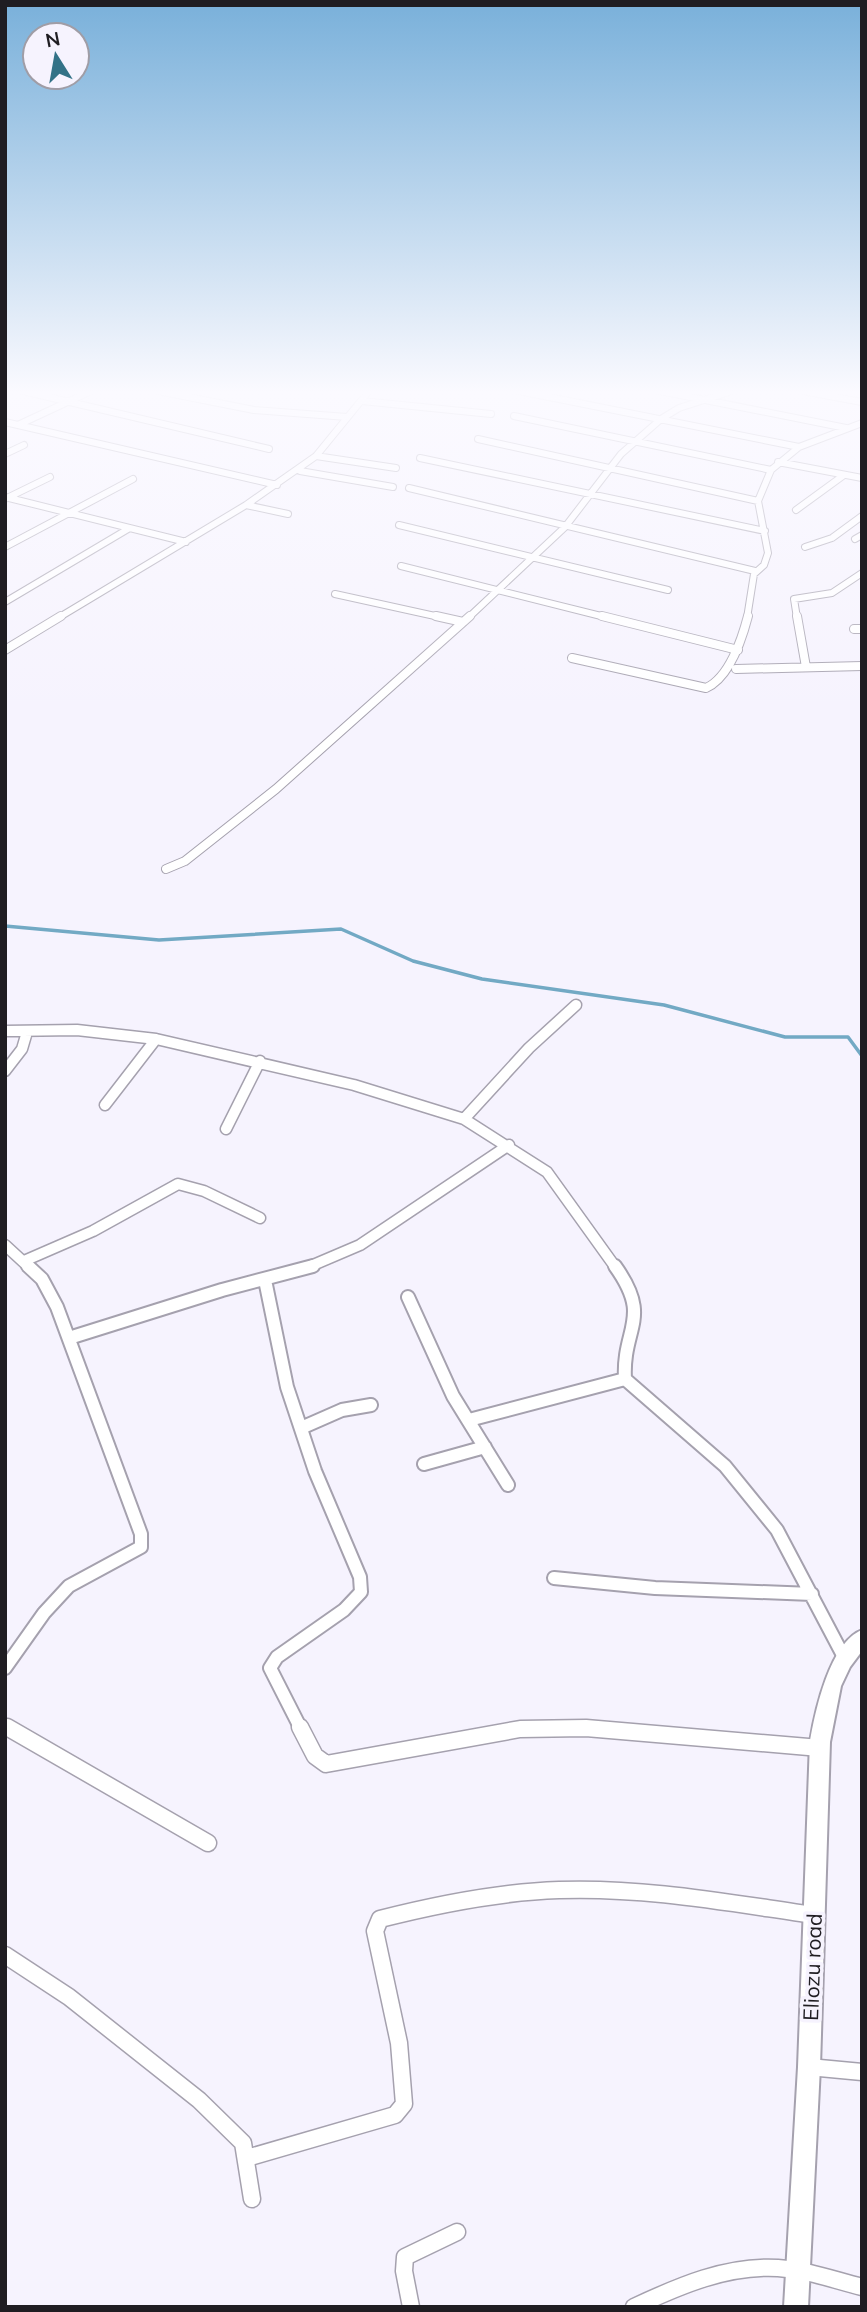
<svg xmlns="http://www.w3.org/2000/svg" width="867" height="2312" font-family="Mulish,sans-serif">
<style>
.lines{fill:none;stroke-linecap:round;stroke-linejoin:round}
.stream{stroke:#72a9c4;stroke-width:3.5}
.minor-far4-casing{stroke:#a5a1ae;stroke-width:8}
.minor-far3-casing{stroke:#a5a1ae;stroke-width:10}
.minor-far2-casing{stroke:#a5a1ae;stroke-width:13}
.minor-far1-casing{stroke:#a5a1ae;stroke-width:16}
.minor-casing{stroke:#a5a1ae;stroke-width:19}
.tertiary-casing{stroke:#a5a1ae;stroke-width:4}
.minor-far4{stroke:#fff;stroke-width:6}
.minor-far3{stroke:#fff;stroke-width:8}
.minor-far2{stroke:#fff;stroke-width:10}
.minor-far1{stroke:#fff;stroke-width:12}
.minor{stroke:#fff;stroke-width:16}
.tertiary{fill:#fff;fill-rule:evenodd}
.labels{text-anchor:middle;stroke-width:7;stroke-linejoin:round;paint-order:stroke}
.near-street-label{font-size:21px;fill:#1f1d22;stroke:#f6f3fe}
</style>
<rect width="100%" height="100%" fill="#f6f3fe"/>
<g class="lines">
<!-- stream -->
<path class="stream" d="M5 926 159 940 341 929 413 961 482 979 664 1005 785 1037H848L862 1056"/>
<!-- minor-far4 casing -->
<g class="minor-far4-casing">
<path id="minor-far4" d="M23 391 269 449
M158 391 254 410 347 417
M519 391 799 447
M660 391 846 428
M803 391 862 402
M362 401 491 414
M514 416 771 470
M5 422 277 485
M18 425 91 391
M478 439 758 501
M5 454 24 445
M316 456 396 468
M420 458 765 531
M778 462 862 478
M300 471 393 487
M409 488 755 571
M5 497 186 542
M5 499 50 477
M796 510 844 475
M288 514 246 505 316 456 369 391
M399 525 668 590
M855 539 862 535
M5 547 133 479
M805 547 832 538 862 516
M401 566 609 618
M335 594 444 618
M5 602 128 529
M58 618 246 505
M468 618 565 527 621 454 661 419 679 408 732 391
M747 618 754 574 764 565 768 553 758 501 771 470 799 447 862 423
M797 618 794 599 832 593 862 573"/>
</g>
<!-- minor-far3 casing -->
<g class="minor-far3-casing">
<path id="minor-far3" d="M436 616 463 622
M602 616 738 650
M797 616 806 667
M854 629H862
M5 650 61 616
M572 658 706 688C729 678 742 639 748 616
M736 669 862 666
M166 869 185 861 276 789 470 616"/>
</g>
<!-- minor-far2 casing -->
<g class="minor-far2-casing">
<path id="minor-far2" d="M5 1031 77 1030 156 1039
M5 1071 22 1049 27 1032
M105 1105 156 1039 354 1085 464 1119 547 1172 616 1268
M464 1119 529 1048 576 1005
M226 1129 260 1061
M5 1245 30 1268
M24 1261 93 1231 178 1184 204 1191 260 1218
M306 1268 360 1245 509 1145"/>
</g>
<!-- minor-far1 casing -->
<g class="minor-far1-casing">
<path id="minor-far1" d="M615 1266C653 1319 622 1327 625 1379L725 1466 777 1530 845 1659
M265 1280 287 1387 315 1471 360 1577 361 1592 344 1610 277 1657 270 1668 301 1729
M408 1297 453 1396 508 1485
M69 1338 222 1290 313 1266
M469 1420 625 1379
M301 1428 342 1410 371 1405
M424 1464 485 1447
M554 1578 655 1588 812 1594
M5 1668 44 1613 69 1586 141 1547V1534L57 1307 42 1279 28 1266
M5 1726 10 1729
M524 1729H597"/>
</g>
<!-- minor casing -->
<g class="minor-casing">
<path id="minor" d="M7 1727 208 1843
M300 1727 315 1756 326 1764 520 1729 586 1728 820 1748
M5 1955 69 1997 199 2100 243 2143 252 2199
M809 2067 862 2072
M247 2158 395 2115 404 2104 399 2043 375 1931 380 1919C439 1904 498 1892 559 1890 645 1887 729 1903 814 1915
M411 2307 404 2271 405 2257 457 2232
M634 2307C679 2286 727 2265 778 2268 807 2270 834 2280 862 2287"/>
</g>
<!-- tertiary casing -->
<g class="tertiary-casing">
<path id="tertiary" d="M862 1630V1651L850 1667 841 1686 830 1742 820 2067 808 2307H784L798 2067 810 1742C815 1712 830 1642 862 1630Z"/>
</g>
<!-- minor-far4 -->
<use href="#minor-far4" class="minor-far4"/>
<!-- minor-far3 -->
<use href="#minor-far3" class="minor-far3"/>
<!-- minor-far2 -->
<use href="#minor-far2" class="minor-far2"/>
<!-- minor-far1 -->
<use href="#minor-far1" class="minor-far1"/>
<!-- minor -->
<use href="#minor" class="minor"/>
<!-- tertiary -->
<use href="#tertiary" class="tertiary"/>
</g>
<!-- sky -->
<linearGradient id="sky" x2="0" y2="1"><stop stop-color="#79b0da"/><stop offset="0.55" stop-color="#fbfaff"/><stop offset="1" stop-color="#fbfaff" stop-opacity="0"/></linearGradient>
<rect width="867" height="714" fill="url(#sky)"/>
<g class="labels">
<!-- near-street labels -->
<g class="near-street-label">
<text transform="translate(813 1967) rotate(-88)" y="7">Eliozu road</text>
</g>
</g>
<!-- border -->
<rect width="867" height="2312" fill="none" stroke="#1f1d22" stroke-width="14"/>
<!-- north arrow -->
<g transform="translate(56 56) rotate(349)"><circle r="33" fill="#f6f3fe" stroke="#a09da6" stroke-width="2"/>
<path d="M0-5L12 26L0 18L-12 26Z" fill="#337287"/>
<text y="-10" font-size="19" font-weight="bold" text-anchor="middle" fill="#1f1d22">N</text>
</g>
</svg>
